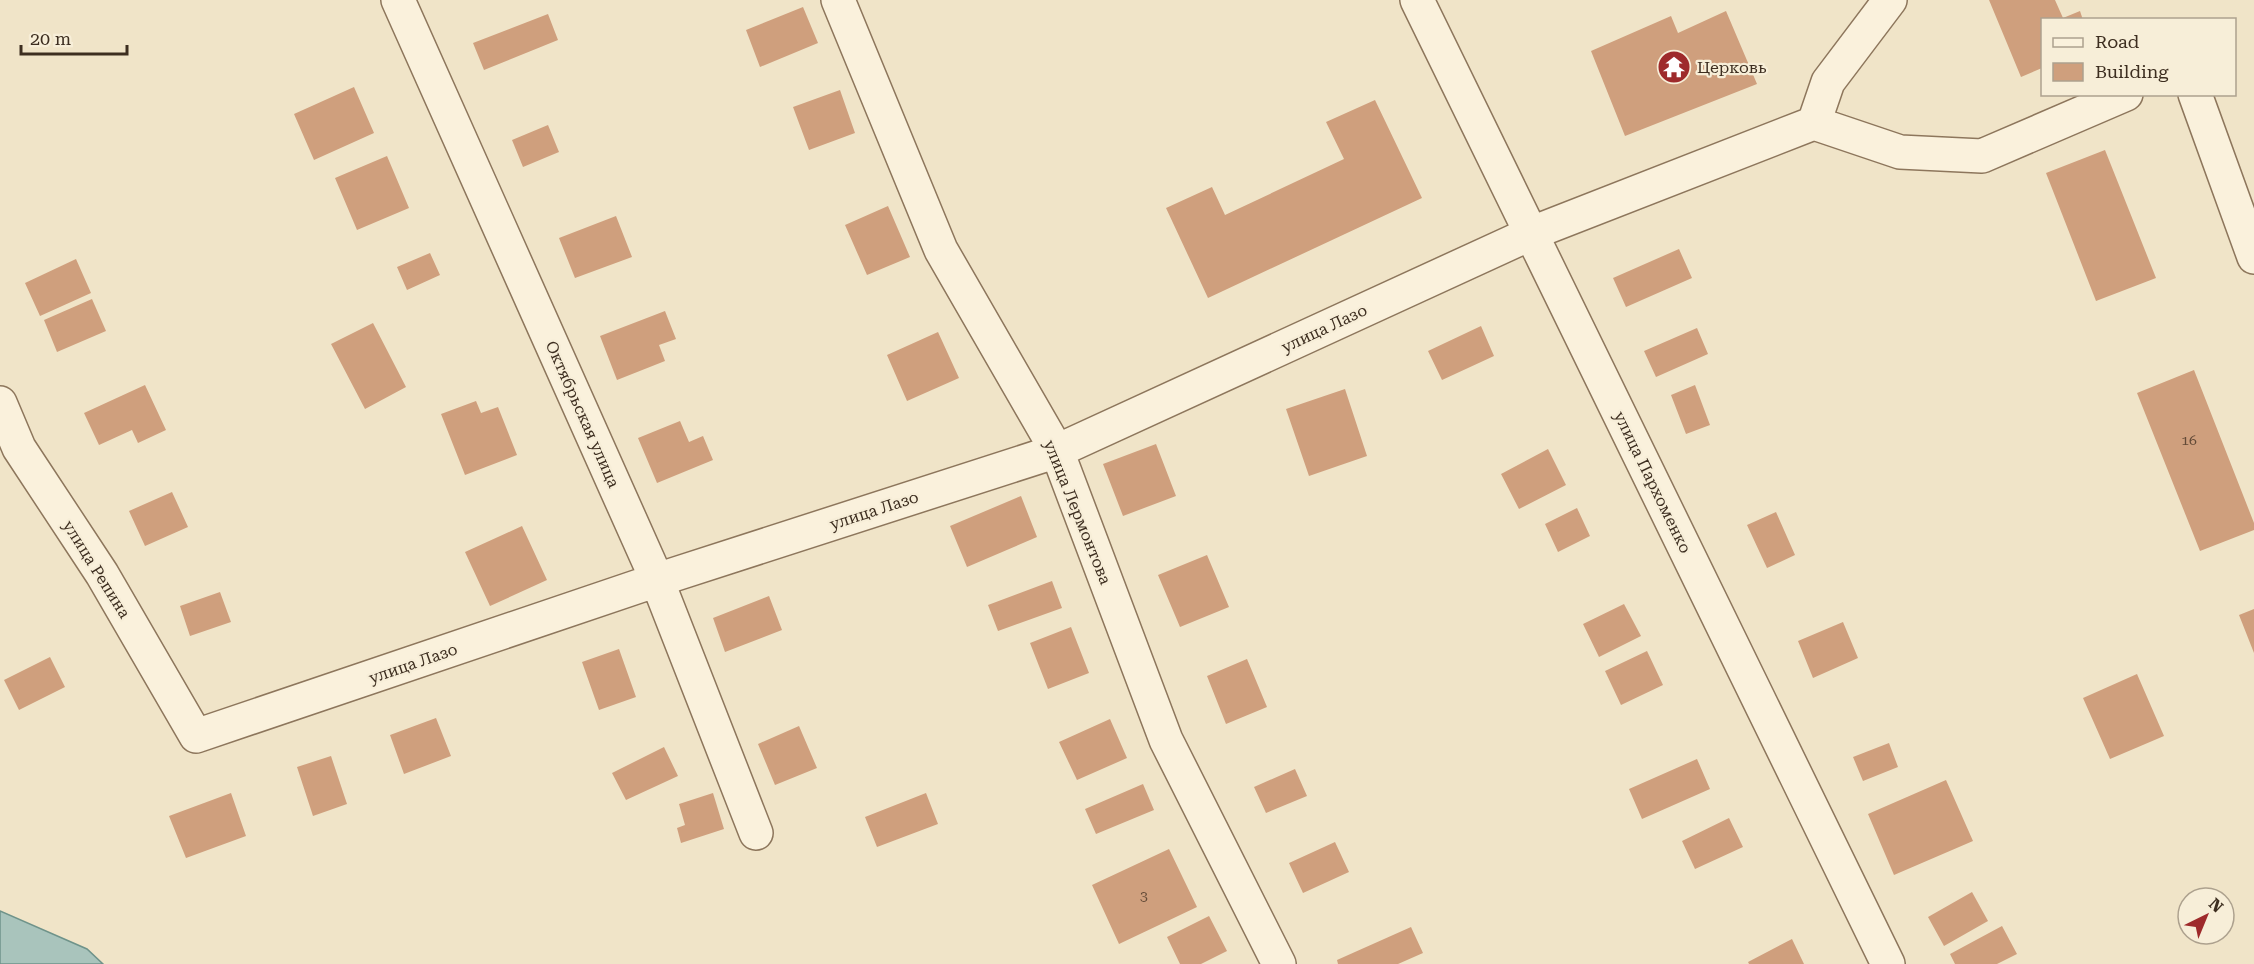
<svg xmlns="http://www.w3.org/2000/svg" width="2254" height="964" font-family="'Roboto Serif',serif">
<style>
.water{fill:#a9c4bc;stroke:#6f938a;stroke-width:1.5}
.building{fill:#cf9f7d}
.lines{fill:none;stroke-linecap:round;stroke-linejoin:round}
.minor-casing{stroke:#8d765c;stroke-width:36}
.minor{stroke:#faf1dc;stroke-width:33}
.labels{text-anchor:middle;stroke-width:4.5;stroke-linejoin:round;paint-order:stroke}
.number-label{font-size:14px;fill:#624a37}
.poi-label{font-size:16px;fill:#3d2e20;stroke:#f7eed8;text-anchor:start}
.street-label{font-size:16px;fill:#3d2e20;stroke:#f7eed8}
</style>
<rect width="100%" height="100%" fill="#f0e4c8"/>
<!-- water -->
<path class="water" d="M0 911 87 949 103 964H0Z"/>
<!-- building -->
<path class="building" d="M1989 0H2055L2063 18 2080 11 2083 20H2042V68L2021 77Z
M803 7 818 43 760 67 746 30Z
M1726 11 1757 84 1625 136 1591 51 1671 16 1678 33Z
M548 14 558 40 484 70 473 43Z
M354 87 374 133 314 160 294 114Z
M840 90 855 133 809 150 793 107Z
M1375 100 1422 198 1208 298 1166 208 1212 187 1225 215 1344 159 1326 122Z
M548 125 559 152 523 167 512 140Z
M2105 150 2156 278 2096 301 2046 173Z
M387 156 409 208 357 230 335 178Z
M888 206 910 257 867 275 845 225Z
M616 216 632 257 575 278 559 238Z
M1679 249 1692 278 1626 307 1613 278Z
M430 253 440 275 407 290 397 267Z
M76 259 91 293 40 316 25 283Z
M92 299 106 331 57 352 44 320Z
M665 311 676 339 659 345 665 361 617 380 600 336Z
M373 323 406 387 365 409 331 344Z
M1481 326 1494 356 1442 380 1428 351Z
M1697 328 1708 354 1656 377 1644 351Z
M938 332 959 378 907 401 887 355Z
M2194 370 2254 523V530L2200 551 2137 393Z
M145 385 166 430 138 443 132 430 99 445 84 413Z
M1695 385 1710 425 1686 434 1671 395Z
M1345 389 1367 456 1309 476 1286 409Z
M476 401 481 413 498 407 517 455 465 475 441 414Z
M680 421 689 442 703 436 713 460 657 483 638 438Z
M1156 444 1176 496 1123 516 1103 464Z
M1548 449 1566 485 1519 509 1501 474Z
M172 492 188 527 145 546 129 511Z
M1021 496 1037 537 967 567 950 526Z
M1577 508 1590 536 1558 552 1545 524Z
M1776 512 1795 555 1767 568 1747 525Z
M522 526 547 580 490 606 465 552Z
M1207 555 1229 607 1180 627 1158 575Z
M1052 581 1062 608 998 631 988 605Z
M220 592 231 622 190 636 180 606Z
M769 596 782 630 725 652 713 618Z
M1624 604 1641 636 1599 657 1583 624Z
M2254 609V653L2239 615Z
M1843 622 1858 658 1813 678 1798 641Z
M1071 627 1089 673 1048 689 1030 643Z
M619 649 636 697 599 710 582 662Z
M1647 651 1663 685 1621 705 1605 671Z
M50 657 65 687 19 710 4 680Z
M1247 659 1267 707 1226 724 1207 676Z
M2137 674 2164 736 2110 759 2083 698Z
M436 718 451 756 404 774 390 735Z
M1110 719 1127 758 1077 780 1059 742Z
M799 726 817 768 775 785 758 744Z
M1889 743 1898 767 1863 781 1853 757Z
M664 747 678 776 626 800 612 773Z
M331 756 347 804 313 816 297 767Z
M1697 759 1710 789 1642 819 1629 789Z
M1295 769 1307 796 1266 813 1254 787Z
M1946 780 1973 841 1894 875 1868 814Z
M1143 784 1154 810 1096 834 1085 809Z
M231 793 246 836 186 858 169 816Z
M713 793 724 829 681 843 677 828 685 825 679 804Z
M926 793 938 824 877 847 865 817Z
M1729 818 1743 847 1695 869 1682 841Z
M1335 842 1349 872 1303 893 1289 863Z
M1169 849 1197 907 1119 944 1092 885Z
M1972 892 1988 921 1944 946 1928 917Z
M1209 916 1227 951 1201 964H1180L1167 937Z
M2002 926 2017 954 1997 964H1955L1950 954Z
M1411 927 1423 953 1398 964H1338L1337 960Z
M1792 939 1804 964H1749L1748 962Z"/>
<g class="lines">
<!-- minor casing -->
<g class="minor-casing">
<path id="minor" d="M398 0 657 580 756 833
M838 0 941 250 1057 451 1166 740 1279 964
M1417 0 1888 964
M2195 94 2254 257
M1814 123 1828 82 1890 0
M0 403 19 448 102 574 196 736 657 580 1057 451 1532 233 1814 123 1900 152 1982 156 2126 94"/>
</g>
<!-- minor -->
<use href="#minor" class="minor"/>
</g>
<!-- icons -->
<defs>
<g id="temple-disc" transform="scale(1.725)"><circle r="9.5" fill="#9e2a2b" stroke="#f7eed8"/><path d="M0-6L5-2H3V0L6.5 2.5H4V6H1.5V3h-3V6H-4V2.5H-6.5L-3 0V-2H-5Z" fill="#fff"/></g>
</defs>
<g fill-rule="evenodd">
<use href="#temple-disc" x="1674" y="67"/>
</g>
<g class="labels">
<!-- number labels -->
<g class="number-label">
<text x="2189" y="445">16</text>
<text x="1144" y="901">3</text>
</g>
<!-- poi labels -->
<g class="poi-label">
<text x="1697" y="73">Церковь</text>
</g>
<!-- street labels -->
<g class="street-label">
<text transform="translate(1324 328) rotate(-25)" y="6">улица Лазо</text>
<text transform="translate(583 414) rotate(66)" y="6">Октябрьская улица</text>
<text transform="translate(1653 482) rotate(64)" y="6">улица Пархоменко</text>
<text transform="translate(874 510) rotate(-18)" y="6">улица Лазо</text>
<text transform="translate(1078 512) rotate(68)" y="6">улица Лермонтова</text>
<text transform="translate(97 569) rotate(58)" y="6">улица Репина</text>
<text transform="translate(413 663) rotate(-19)" y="6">улица Лазо</text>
</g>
</g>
<!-- legend -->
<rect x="2041" y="18" width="195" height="78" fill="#f7eed8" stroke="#ada18e" stroke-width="1.5"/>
<rect x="2053" y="38" width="30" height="9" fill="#faf1dc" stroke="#ada18e" stroke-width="1.5"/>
<text x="2095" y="48" font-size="18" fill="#3d2e20">Road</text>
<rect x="2053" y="63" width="30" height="18" fill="#cf9f7d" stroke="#ada18e" stroke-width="1.5"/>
<text x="2095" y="78" font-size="18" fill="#3d2e20">Building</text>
<!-- north arrow -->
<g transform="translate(2206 916) rotate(43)"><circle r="28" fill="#f7eed8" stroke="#ada18e" stroke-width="1.5"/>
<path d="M0-4.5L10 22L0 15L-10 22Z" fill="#9e2a2b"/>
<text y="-9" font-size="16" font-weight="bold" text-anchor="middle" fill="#3d2e20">N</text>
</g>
<!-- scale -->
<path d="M21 45v9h106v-9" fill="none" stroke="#3d2e20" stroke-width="3"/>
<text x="30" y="45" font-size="18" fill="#3d2e20" stroke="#f7eed8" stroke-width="4.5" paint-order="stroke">20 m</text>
</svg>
